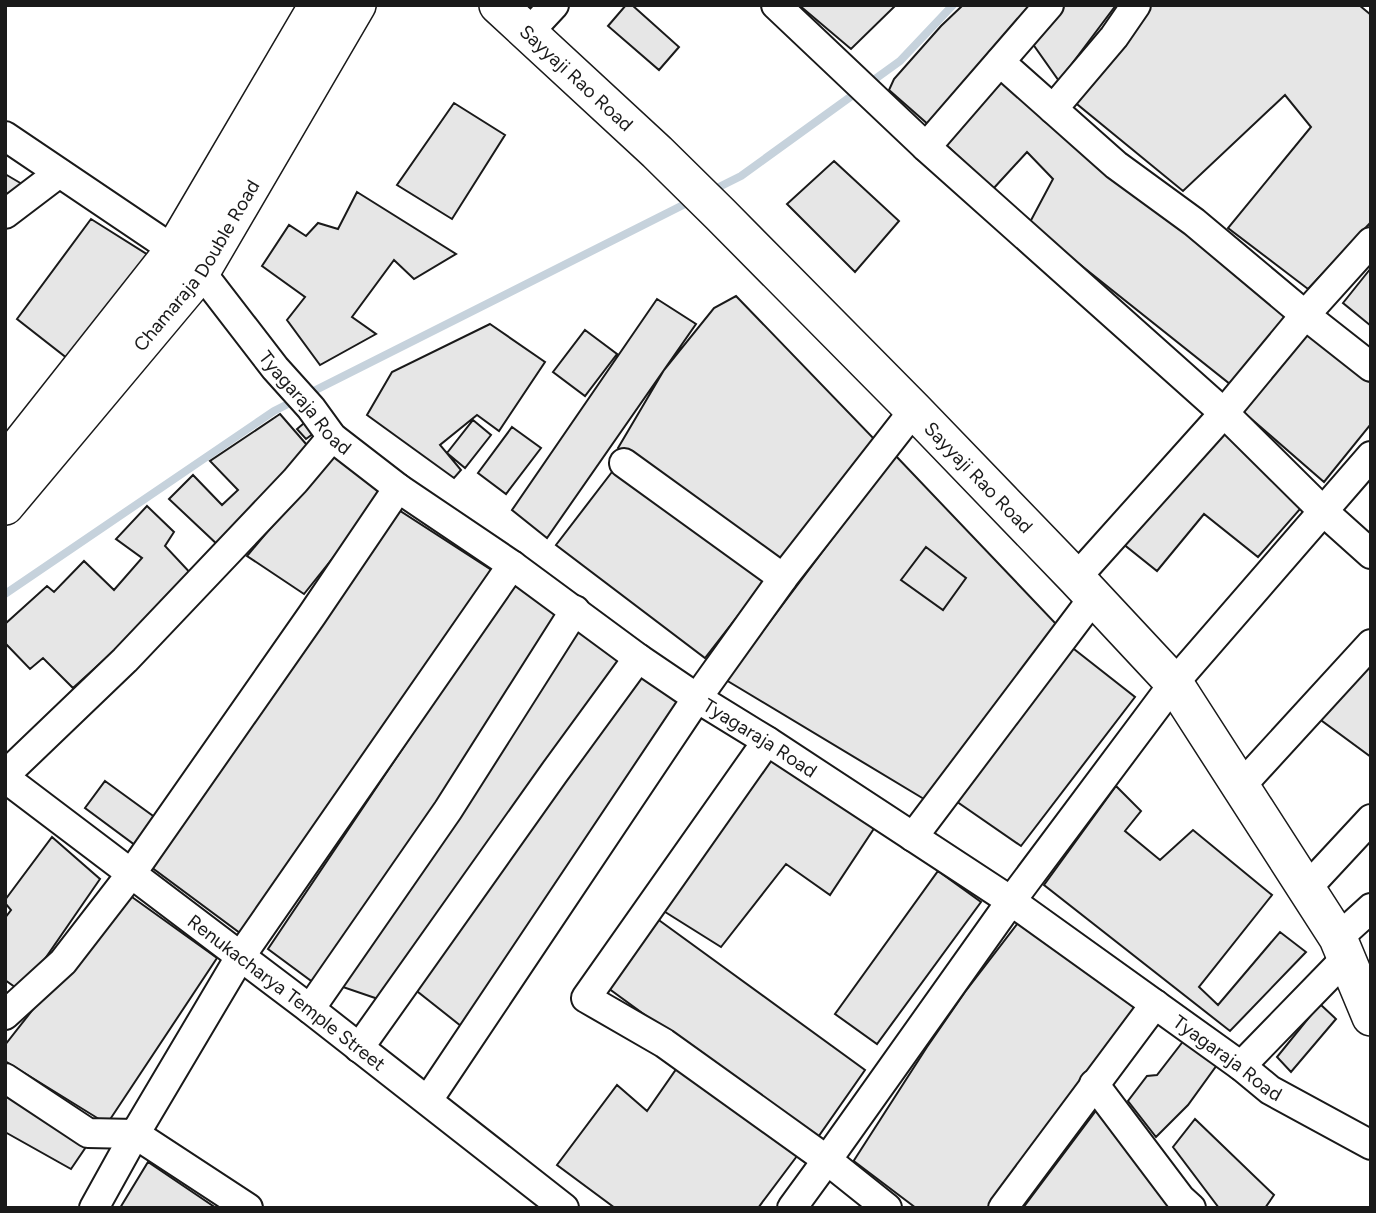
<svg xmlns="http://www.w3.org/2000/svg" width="1376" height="1213" font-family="Figtree,sans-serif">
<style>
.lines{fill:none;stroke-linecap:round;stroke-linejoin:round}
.stream{stroke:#c6d2dc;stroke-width:8}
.building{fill:#e6e6e6;stroke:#1a1a1a;stroke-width:2}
.minor-casing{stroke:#1a1a1a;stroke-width:32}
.major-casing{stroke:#1a1a1a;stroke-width:40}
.minor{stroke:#fff;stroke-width:28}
.major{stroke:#fff;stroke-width:37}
.labels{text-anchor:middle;stroke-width:5;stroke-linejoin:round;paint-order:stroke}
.street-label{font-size:19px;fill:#1a1a1a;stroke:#fff}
</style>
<rect width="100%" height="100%" fill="#fff"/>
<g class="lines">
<!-- stream -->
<path class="stream" d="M711 191 741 176 900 61 953 5
M5 594 274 411 693 200"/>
</g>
<!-- building -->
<path class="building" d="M626 5H632L679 47 659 70 608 26Z
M799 5H896L851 49Z
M963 5H1030L930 126 889 90 894 79 941 26Z
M1055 5H1116L1059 81 1030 40Z
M1147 5H1359L1371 15V222L1308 289 1228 228 1311 127 1285 95 1183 191 1072 100Z
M999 72 1097 167 1170 219 1288 317 1230 384 1029 224 1053 179 1027 152 993 189 943 142Z
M454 103 505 135 452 219 397 185Z
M834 161 899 221 855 272 787 204Z
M5 174 22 184 5 196Z
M357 192 456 254 414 279 394 260 352 317 376 334 320 365 287 320 305 297 262 266 289 225 306 236 318 223 338 229Z
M91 219 153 258 72 362 17 319Z
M1371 268V326L1343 303Z
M736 296 877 442 777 564 618 448 664 370 714 308Z
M657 299 696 324 547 538 512 510Z
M490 324 545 362 499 431 477 415 440 445 461 470 454 478 367 415 392 372Z
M1307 324 1371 378V424L1324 482 1241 410Z
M585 330 617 354 585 396 553 372Z
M280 414 313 452 219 546 169 499 193 475 222 505 238 490 210 461Z
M309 419 318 430 306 439 297 429Z
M473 420 491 435 465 468 447 453Z
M1223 421 1307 501 1258 557 1204 514 1157 571 1122 543Z
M512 427 541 448 506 494 478 473Z
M337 449 388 489 304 594 247 556Z
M895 455 1057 625 924 799 726 680Z
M615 468 768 577 705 658 556 545Z
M391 505 493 571 240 933 147 864Z
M147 506 174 532 165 546 195 578 73 688 43 658 30 669 5 643V624L47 586 54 592 84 561 114 590 142 558 116 539Z
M926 547 966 578 943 610 901 580Z
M513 584 565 616 314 983 268 949Z
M575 620 626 656 381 1000 337 985Z
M1065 642 1135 697 1021 846 953 799Z
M1371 651V757L1314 715Z
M640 667 685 695 466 1030 413 988Z
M770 754 877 824 830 895 786 864 721 947 662 910Z
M105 781 160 821 139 848 85 808Z
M1116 786 1141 811 1125 831 1160 860 1193 830 1272 895 1199 987 1218 1005 1280 932 1306 952 1230 1031 1044 885Z
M52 837 100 879 22 992 5 980V918L11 910 5 903V900Z
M938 871 981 902 877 1044 835 1014Z
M125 892 217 958 107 1124 5 1061V1045Z
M656 918 865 1070 816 1140 608 988Z
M1021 919 1145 1008 996 1208H916L855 1162 851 1165 927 1047 965 992Z
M1320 1004 1336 1019 1291 1072 1277 1057Z
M1188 1035 1222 1058 1188 1105 1156 1137 1128 1101 1147 1076 1157 1075Z
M677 1068 797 1156 758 1208H615L557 1165 617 1085 647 1111Z
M5 1087 90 1141 71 1169 5 1132Z
M1101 1104 1181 1208H1023Z
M1195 1119 1274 1195 1265 1208H1219L1173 1147Z
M148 1162 216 1208H120Z"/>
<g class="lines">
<!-- minor casing -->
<g class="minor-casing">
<g id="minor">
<path d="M776 5 926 147 1224 413 1323 511 1371 554"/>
<path d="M528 33 554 5"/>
<path d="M1000 62 1116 165 1194 222 1305 315 1371 367"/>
<path d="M1053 109 1114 37 1136 5"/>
<path id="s1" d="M5 136 174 250 201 272 275 368 311 408 332 437 398 488 512 565 638 658 697 698 767 741 1011 901 1241 1066 1270 1090 1371 1145"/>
<path d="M926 147 1049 5"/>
<path d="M5 214 59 173"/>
<path d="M624 463 783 578"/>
<path d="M1076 578 1224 413 1305 315 1371 242"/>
<path d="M767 741 586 998 664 1043 827 1160 887 1208"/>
<path d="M5 775 125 660 295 481 332 437"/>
<path id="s2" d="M5 778 310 1009 564 1208"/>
<path d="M1240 787 1371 644"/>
<path d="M913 837 1094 597"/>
<path d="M1306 889 1371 819"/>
<path d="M1338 938 1371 908"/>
<path d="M310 1009 448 810 575 610"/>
<path d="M5 1015 63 962 131 874 312 615 398 488"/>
<path d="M359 1048 554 773 638 658"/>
<path d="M1241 1066 1346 958"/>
<path d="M5 1078 88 1133 135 1134 248 1208"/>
<path d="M1094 1084 1180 1198 1191 1208"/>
<path d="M428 1100 697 698 783 578 914 410"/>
<path d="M94 1208 135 1134 240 957 512 565"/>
<path d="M792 1208 827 1160 1011 901 1174 683 1371 456"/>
<path d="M1003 1208 1155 1004"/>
</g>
</g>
<!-- major casing -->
<g class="major-casing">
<g id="major">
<path id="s3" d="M498 5 657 152 720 214 914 410 1076 578 1174 683 1338 938 1371 1017"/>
<path d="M5 464 174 250 318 5"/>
<path id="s4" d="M5 506 201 272 357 5"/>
</g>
</g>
<!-- minor -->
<use href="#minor" class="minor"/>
<!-- major -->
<use href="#major" class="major"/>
</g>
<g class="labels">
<!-- street labels -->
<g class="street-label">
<text dy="7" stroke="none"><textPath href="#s3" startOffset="107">Sayyaji Rao Road</textPath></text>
<text dy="7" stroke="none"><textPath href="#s4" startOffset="308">Chamaraja Double Road</textPath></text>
<text dy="7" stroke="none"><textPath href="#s1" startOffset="406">Tyagaraja Road</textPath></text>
<text dy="7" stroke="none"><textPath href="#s3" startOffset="674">Sayyaji Rao Road</textPath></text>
<text dy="7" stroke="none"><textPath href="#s1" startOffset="973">Tyagaraja Road</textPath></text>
<text dy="7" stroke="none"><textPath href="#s2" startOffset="354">Renukacharya Temple Street</textPath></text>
<text dy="7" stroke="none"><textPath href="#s1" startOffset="1540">Tyagaraja Road</textPath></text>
</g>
</g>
<!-- border -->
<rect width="1376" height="1213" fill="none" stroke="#1a1a1a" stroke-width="14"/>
</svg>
